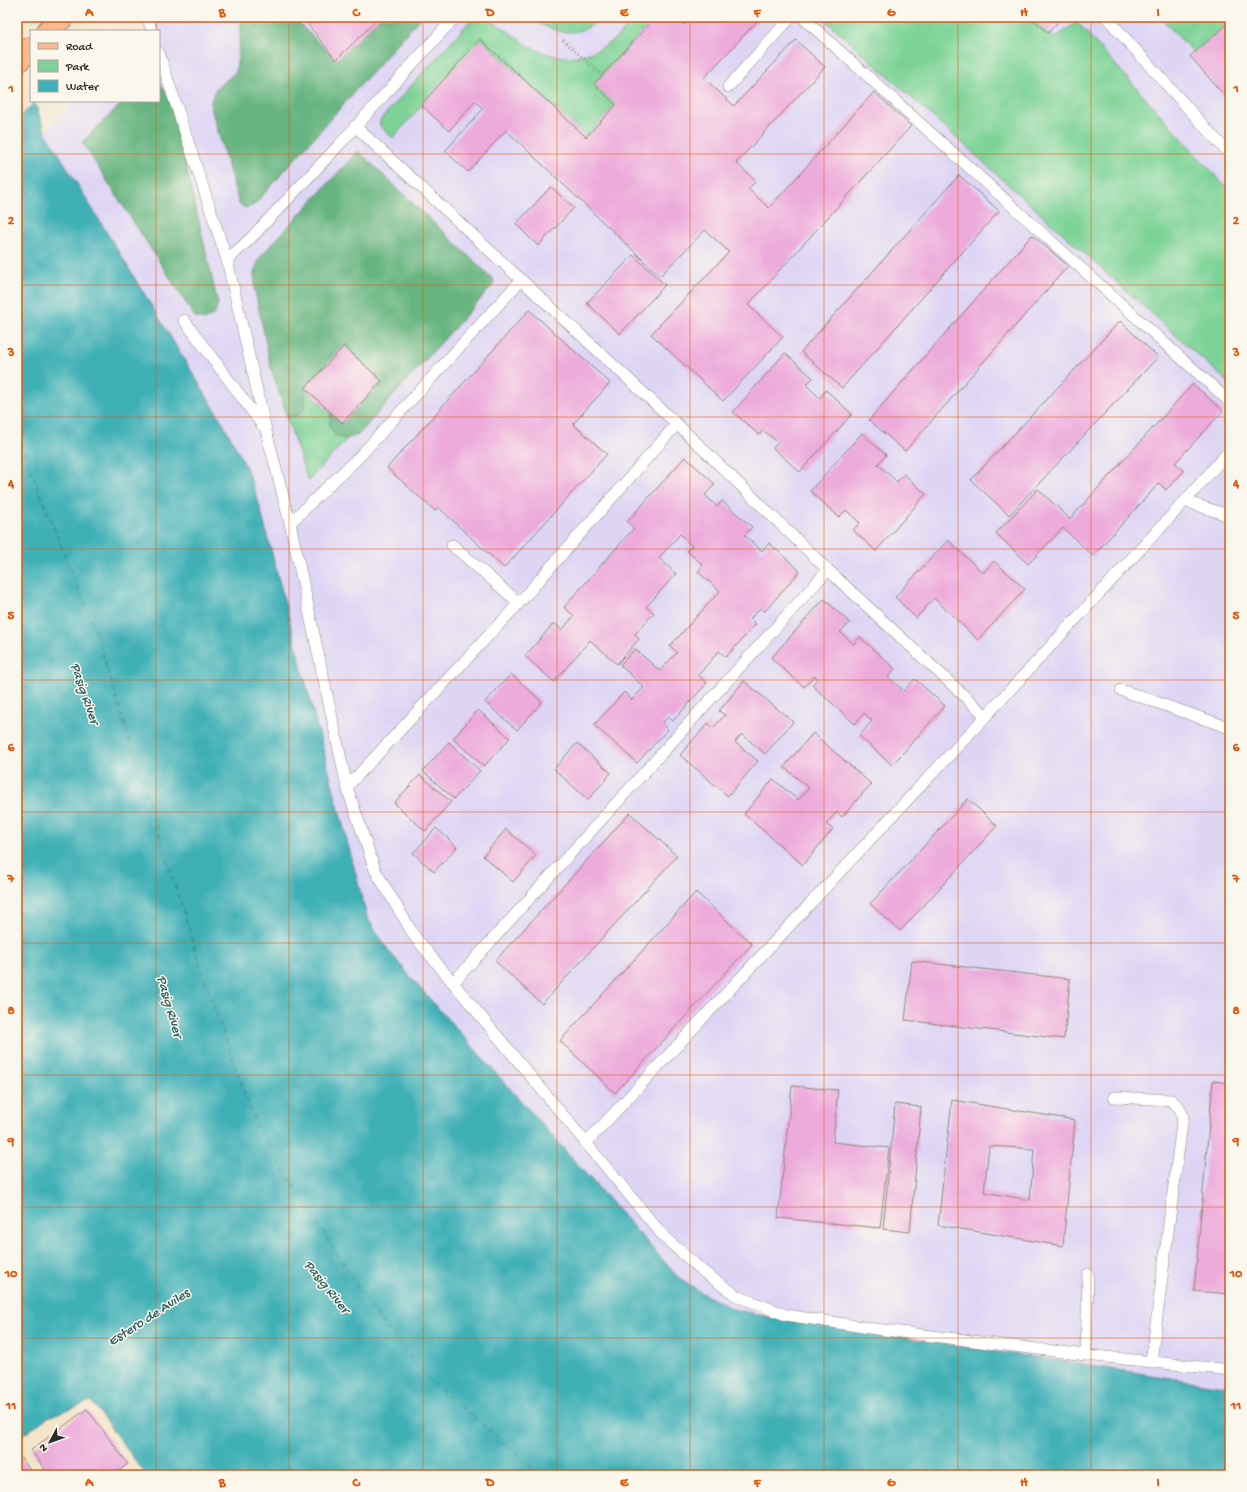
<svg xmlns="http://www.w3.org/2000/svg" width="1247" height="1492" font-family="'Gochi Hand',sans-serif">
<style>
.built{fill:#ded5f5}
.green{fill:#7dd397;stroke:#547f61}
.forest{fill:#66b580;stroke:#487056}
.water{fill:#3fb0b7;stroke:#356e71}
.pier{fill:#f3e4ca}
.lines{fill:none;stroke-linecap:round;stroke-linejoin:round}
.ferry{stroke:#336063;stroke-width:1;stroke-dasharray:5 4;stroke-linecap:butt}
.building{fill:#edabdc;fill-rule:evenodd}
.lane-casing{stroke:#8f887a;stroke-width:12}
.primary-casing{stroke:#8f887a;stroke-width:24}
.path{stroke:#8f887a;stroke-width:2.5;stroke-dasharray:1 3;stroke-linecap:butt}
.lane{stroke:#fff;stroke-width:11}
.primary{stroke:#fbbb8c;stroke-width:22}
.grid{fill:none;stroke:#df570e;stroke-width:1;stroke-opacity:0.55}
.labels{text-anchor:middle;stroke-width:3;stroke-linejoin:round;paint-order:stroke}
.water-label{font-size:14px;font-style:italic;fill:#336063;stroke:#fbf7ec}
.neatline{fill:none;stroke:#df570e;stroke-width:1.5}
.grid-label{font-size:13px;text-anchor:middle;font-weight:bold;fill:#df570e}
</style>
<rect width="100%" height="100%" fill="#fbf7ec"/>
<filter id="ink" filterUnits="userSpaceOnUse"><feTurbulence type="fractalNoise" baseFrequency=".025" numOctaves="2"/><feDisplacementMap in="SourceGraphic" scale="8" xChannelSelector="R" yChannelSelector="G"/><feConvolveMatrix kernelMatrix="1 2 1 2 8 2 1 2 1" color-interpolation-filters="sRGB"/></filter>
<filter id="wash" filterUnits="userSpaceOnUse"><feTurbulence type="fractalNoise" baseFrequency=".012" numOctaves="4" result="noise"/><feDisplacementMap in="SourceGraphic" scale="16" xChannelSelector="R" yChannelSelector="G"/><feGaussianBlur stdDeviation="0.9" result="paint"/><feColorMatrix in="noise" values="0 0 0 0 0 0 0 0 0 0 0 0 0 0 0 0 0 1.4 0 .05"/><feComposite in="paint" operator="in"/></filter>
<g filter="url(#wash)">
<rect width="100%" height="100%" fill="#f3e4ca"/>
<!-- built -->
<path class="built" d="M163 17H1230V1387L768 1317 733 1309 702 1293 677 1276 413 980 388 950 367 917 258 500 245 465 223 423 45 131 76 101H159V31H148Z"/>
<!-- green -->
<path class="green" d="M478 17C504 23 515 40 537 50 573 67 615 50 633 17H656L594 84 616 105 586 137 481 39 393 138 380 126V121L382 118 471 20Z
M531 17H602C580 39 554 35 531 17Z
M822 17H1031L1055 38 1077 22 1230 192V384Z
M1160 17H1217L1225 26 1194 53Z
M305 388 331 413 330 426 336 436 347 439 308 481 287 417C308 415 305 405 305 388Z"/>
<!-- forest -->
<path class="forest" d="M242 17H293L336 60 380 17H421L254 205 245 208 239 204 210 104 216 88 236 72Z
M159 82 170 97 218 304 215 314 204 320 195 317 82 142 124 101H159Z
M358 151 494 280 493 285 358 435 347 439 336 436 330 426 331 413 343 423 381 381 344 346 305 388C305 405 308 415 287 417L271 368 255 291 254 272 260 257Z"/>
<!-- water -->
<path class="water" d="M17 58 31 101H34L45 131 223 423 245 465 258 500 367 917 388 950 413 980 677 1276 702 1293 733 1309 768 1317 1230 1387V1475H146L91 1401 48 1417 17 1439Z"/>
<!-- pier -->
<path class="pier" d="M17 56 19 57 31 89V101H35L17 119Z"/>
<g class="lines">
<!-- ferry -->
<path class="ferry" d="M17 435 95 630 205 981 256 1125 372 1310 427 1378 542 1475"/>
</g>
<g id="blocks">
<!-- building -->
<path class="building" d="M302 17H380L336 60Z
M656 17H676L684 25 691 17H761L704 78 734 106 796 40 825 67 736 163 756 181 748 189 769 208 874 92 911 126 748 305 783 337 723 401 651 334 729 252 705 230 660 276 506 130 468 172 445 151 483 109 475 101 449 131 421 105 480 39 586 137 616 105 594 84Z
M1031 17H1062L1048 33Z
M1225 26 1230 32V102L1190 56Z
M959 175 999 211 842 388 801 352Z
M551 187 574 208 538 246 516 224Z
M1032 235 1068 266 905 451 869 420Z
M633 255 665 285 620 334 587 303Z
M529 310 610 383 573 424 607 454 504 568 438 507 435 511 387 468Z
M1120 321 1158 357 1009 515 971 480Z
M344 346 382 381 342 423 305 388Z
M785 353 813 378 806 385 820 398 826 390 852 414 800 472 773 448 778 443 763 430 759 435 733 412Z
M1193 384 1223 411 1175 463 1184 471 1166 490 1159 483 1093 556 1063 528 1028 564 996 533 1038 489 1070 519Z
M862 433 886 455 878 464 897 482 904 474 926 494 876 551 853 530 860 523 846 510 839 517 810 491Z
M685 457 715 484 705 495 717 507 722 501 752 527 744 535 762 551 769 543 800 571 765 611 760 608 750 619 756 624 726 657 719 651 698 675 707 683 673 721 668 717 662 723 668 729 637 763 594 725 624 692 632 700 644 687 620 665 635 649 660 671 677 652 670 646 720 591 698 572 703 565 687 551 692 546 680 534 659 558 676 574 646 607 654 613 635 634 639 639 617 664 590 640 554 682 525 656 554 623 562 630 574 616 564 607 634 528 627 522Z
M948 540 983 573 994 561 1025 589 978 640 934 598 916 618 895 597Z
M824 599 850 623 840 632 854 644 860 637 895 669 888 677 904 691 915 679 945 706 892 765 859 736 872 721 864 713 855 724 812 685 818 678 814 676 804 687 771 658Z
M511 674 542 702 517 730 485 702Z
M744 681 793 722 765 754 742 734 735 742 758 761 728 796 680 755 708 723 713 728 725 715 719 711Z
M478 710 510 738 484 766 453 739Z
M813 733 871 784 842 817 837 812 826 824 833 829 803 865 744 814 773 779 798 800 809 788 784 767Z
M449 742 480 771 454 799 423 771Z
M577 743 611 773 588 800 554 769Z
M420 775 451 802 425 831 394 803Z
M968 799 997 826 900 931 870 904Z
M630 813 677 856 542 1004 495 961Z
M436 828 457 847 434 872 413 853Z
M506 829 536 855 513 882 483 856Z
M696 892 752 944 615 1093 560 1041Z
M912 961 1070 979 1064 1039 905 1020Z
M1229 1043H1230V1065H1227Z
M1213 1081 1230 1083V1294L1194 1291Z
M792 1086 838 1090 833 1142 889 1148 880 1228 778 1218Z
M952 1100 1075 1120 1063 1246 938 1225ZM989 1146 1034 1149 1030 1200 984 1192Z
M895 1104 921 1107 910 1232 883 1229Z
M87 1409 128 1464 113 1475H49L31 1450Z
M21 1458 34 1475H17V1461Z"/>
</g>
</g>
<g filter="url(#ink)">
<use href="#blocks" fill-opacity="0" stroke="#8f887a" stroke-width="1"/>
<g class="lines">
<!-- lane casing -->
<g class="lane-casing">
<path id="lane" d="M145 17 148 19 152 31
M802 17 1230 402
M1106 17 1230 155
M159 53 227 260 266 430 290 523 347 787 375 870 415 937 665 1238 705 1273 737 1296 786 1315 876 1329 1086 1355 1230 1370
M728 87 791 17
M355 126 677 424 828 570 986 716
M227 260 249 240 339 145 455 17
M184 320 263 426
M1185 501 1230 516
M290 523 360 456 521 280
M452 545 519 603
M1121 690 1230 728
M347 787 519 603 677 424
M453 983 828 570
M1114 1097 1171 1100 1179 1107 1183 1116 1151 1362
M586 1143 986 716 1185 501 1230 450
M1086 1355 1088 1274"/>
</g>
<!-- primary casing -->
<g class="primary-casing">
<path id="primary" d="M48 31 63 17
M17 62 31 48"/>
</g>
<!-- path -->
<path class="path" d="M563 40 602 75"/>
<!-- lane -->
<use href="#lane" class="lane"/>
<!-- primary -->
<use href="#primary" class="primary"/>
</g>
</g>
<!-- grid -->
<path class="grid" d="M156 17V31M289 17V1475M423 17V1475M557 17V1475M690 17V1475M824 17V1475M958 17V1475M1091 17V1475M156 101V1475M17 154H1230M17 285H1230M17 417H1230M17 549H1230M17 680H1230M17 812H1230M17 943H1230M17 1075H1230M17 1207H1230M17 1338H1230"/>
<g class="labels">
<!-- water labels -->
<g class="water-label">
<text transform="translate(86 693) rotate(71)" y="5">Pasig River</text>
<text transform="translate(171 1006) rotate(74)" y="5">Pasig River</text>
<text transform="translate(328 1286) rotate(51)" y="5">Pasig River</text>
<text transform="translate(148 1316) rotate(-33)" y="5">Estero de Aviles</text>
</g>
</g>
<!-- margin -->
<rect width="1247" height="1492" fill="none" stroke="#fbf7ec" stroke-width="44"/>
<!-- legend -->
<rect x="30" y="30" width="130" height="72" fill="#fbf7ec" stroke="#a8a59f"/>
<rect x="38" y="43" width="20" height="6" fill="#fbbb8c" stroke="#a8a59f"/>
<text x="66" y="50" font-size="12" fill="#2b2b2b">Road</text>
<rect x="38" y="60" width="20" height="12" fill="#7dd397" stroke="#a8a59f"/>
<text x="66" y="70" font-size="12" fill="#2b2b2b">Park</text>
<rect x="38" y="80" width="20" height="12" fill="#3fb0b7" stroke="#a8a59f"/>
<text x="66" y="90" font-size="12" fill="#2b2b2b">Water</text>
<!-- north arrow -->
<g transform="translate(50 1442) rotate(229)" stroke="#fbf7ec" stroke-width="3" paint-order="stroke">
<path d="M0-3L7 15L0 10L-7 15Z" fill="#2b2b2b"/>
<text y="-6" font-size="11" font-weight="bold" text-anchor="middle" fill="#2b2b2b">N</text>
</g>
<rect x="22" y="22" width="1203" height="1448" class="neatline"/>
<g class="grid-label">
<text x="89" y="16">A</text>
<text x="222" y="16">B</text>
<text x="356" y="16">C</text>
<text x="490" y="16">D</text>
<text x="624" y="16">E</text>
<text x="757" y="16">F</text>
<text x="891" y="16">G</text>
<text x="1024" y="16">H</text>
<text x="1158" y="16">I</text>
<text x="11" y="92">1</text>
<text x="1236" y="92">1</text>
<text x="11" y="224">2</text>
<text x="1236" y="224">2</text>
<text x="11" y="356">3</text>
<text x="1236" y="356">3</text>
<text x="11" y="487">4</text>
<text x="1236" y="487">4</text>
<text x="11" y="619">5</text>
<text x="1236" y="619">5</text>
<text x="11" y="751">6</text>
<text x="1236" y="751">6</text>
<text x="11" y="882">7</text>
<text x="1236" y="882">7</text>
<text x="11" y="1014">8</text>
<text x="1236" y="1014">8</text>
<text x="11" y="1145">9</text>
<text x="1236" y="1145">9</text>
<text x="11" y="1277">10</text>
<text x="1236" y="1277">10</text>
<text x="11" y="1409">11</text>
<text x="1236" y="1409">11</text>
<text x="89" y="1486">A</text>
<text x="222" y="1486">B</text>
<text x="356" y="1486">C</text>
<text x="490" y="1486">D</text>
<text x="624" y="1486">E</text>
<text x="757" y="1486">F</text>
<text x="891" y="1486">G</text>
<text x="1024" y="1486">H</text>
<text x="1158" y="1486">I</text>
</g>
</svg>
